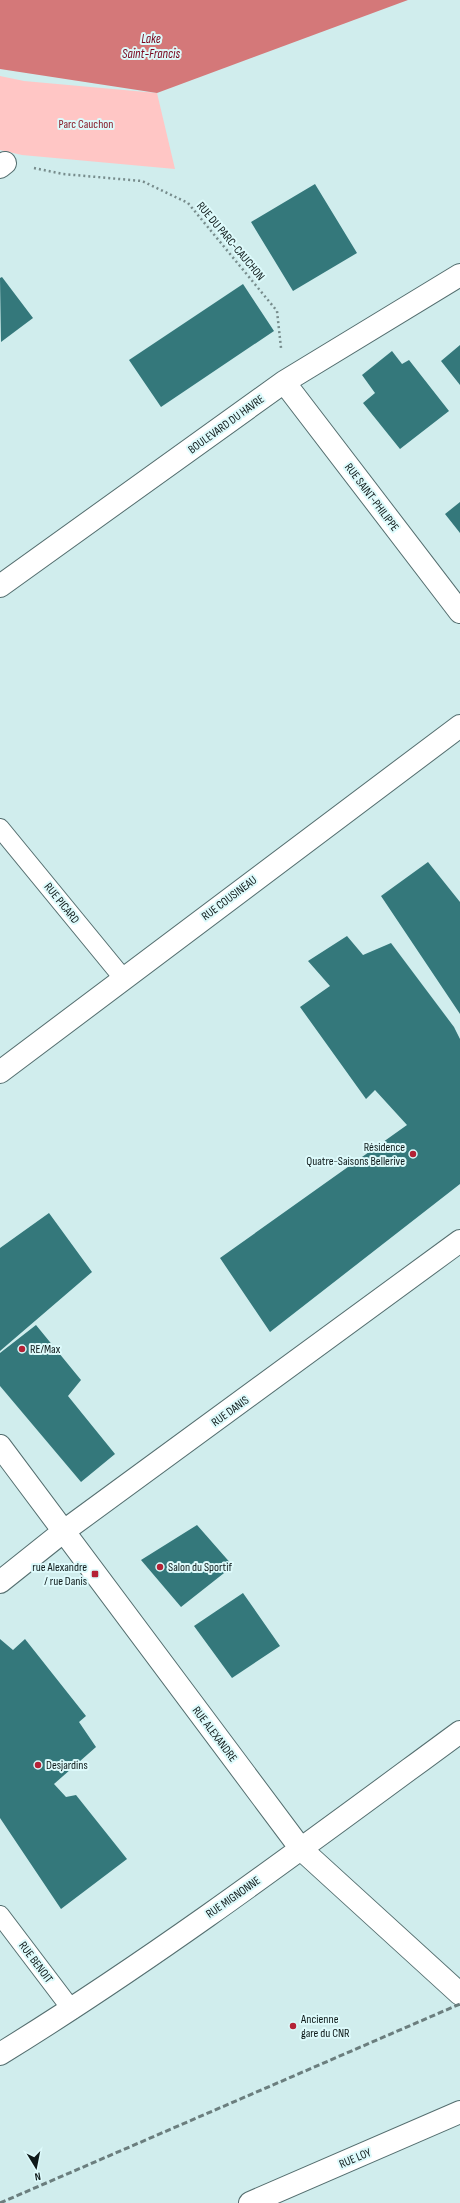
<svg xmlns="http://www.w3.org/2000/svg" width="460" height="2203" font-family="'Sofia Sans Condensed',sans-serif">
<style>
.green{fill:#ffc6c5}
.water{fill:#d47879}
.building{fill:#34787b}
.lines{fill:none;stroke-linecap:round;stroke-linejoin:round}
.lane-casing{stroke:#546e6f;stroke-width:20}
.street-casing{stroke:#546e6f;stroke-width:24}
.secondary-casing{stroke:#546e6f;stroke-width:24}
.path{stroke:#778c8c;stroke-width:2.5;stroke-dasharray:2 3;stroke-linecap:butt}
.lane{stroke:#fff;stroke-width:18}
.street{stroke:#fff;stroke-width:22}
.secondary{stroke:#fff;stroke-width:22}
.rail{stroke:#6b7e7e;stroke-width:3;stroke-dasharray:6 3;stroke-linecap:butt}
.poi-dot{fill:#b42236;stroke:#ddfafb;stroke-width:1.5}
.labels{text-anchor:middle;stroke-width:4;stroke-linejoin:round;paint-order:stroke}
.park-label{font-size:12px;fill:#891b28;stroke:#ddfafb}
.street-label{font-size:12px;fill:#0e1919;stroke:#ddfafb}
.poi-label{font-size:12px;fill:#0e1919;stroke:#ddfafb;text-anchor:start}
.water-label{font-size:13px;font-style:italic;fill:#79041c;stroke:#ddfafb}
</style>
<rect width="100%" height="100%" fill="#d0eded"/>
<!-- green -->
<path class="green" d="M0 76 24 81 157 93 175 169 22 155 0 150Z"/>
<!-- water -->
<path class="water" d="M0 0H408L157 93 0 69Z"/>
<!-- building -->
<path class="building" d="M315 184 357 253 293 291 251 222Z
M2 277 33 318 1 342 0 278Z
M243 284 274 331 161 407 129 360Z
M460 345V385L441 361Z
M392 351 402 364 409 360 449 411 400 449 363 403 375 393 362 375Z
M460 502V533L445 514Z
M428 862 460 902V1014L381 896Z
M347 936 363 955 391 943 454 1027 460 1039V1184L270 1332 220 1258 407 1125 375 1090 366 1099 300 1007 330 986 308 961Z
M49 1213 92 1272 0 1351V1248Z
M36 1325 81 1380 68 1396 115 1454 81 1482 0 1386V1353Z
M197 1525 233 1566 181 1607 141 1560Z
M243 1593 280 1646 232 1678 194 1626Z
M0 1639 13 1650 25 1639 86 1716 79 1722 96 1747 54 1784 66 1797 76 1795 127 1859 61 1909 0 1818Z"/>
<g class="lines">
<!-- lane casing -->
<g class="lane-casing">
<path id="lane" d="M0 828 123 978
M0 1915 72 2010"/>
</g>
<!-- street casing -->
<g class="street-casing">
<path id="street" d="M0 167 5 163
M0 1072 460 726
M0 1582 64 1531 460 1241
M0 2054C159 1956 309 1843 460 1732
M250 2203 460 2112"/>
</g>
<!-- secondary casing -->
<g class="secondary-casing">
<path id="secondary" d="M284 382 460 612
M0 586 284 382 460 275
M0 1446 301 1849 460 1994"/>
</g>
<!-- path -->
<path class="path" d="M34 168 63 174 142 181 188 203 277 311 281 348"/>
<!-- lane -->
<use href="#lane" class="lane"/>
<!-- street -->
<use href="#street" class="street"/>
<!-- secondary -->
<use href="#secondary" class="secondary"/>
<!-- rail -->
<path class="rail" d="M0 2203 460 2004"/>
</g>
<!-- markers -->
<g class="poi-dot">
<circle cx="413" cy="1154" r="4"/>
<circle cx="22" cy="1349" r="4"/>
<circle cx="160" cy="1567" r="4"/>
<rect x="91" y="1570" width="8" height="8" rx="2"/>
<circle cx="38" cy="1765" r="4"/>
<circle cx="293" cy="2026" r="4"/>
</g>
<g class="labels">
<!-- park labels -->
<g class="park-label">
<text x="86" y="128">Parc Cauchon</text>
</g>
<!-- street labels -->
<g class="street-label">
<text transform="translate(231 241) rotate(50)" y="4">RUE DU PARC-CAUCHON</text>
<text transform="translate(226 424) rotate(-36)" y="4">BOULEVARD DU HAVRE</text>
<text transform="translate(372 497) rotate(53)" y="4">RUE SAINT-PHILIPPE</text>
<text transform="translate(229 898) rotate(-37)" y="4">RUE COUSINEAU</text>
<text transform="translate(62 903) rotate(51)" y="4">RUE PICARD</text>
<text transform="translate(230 1411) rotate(-36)" y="4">RUE DANIS</text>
<text transform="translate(215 1734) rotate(53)" y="4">RUE ALEXANDRE</text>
<text transform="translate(233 1897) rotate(-35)" y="4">RUE MIGNONNE</text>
<text transform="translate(36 1962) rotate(53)" y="4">RUE BENOIT</text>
<text transform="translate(355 2158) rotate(-23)" y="4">RUE LOY</text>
</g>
<!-- poi labels -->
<g class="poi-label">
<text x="405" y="1151" text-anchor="end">Résidence<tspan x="405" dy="14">Quatre-Saisons Bellerive</tspan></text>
<text x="30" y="1353">RE/Max</text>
<text x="87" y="1571" text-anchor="end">rue Alexandre<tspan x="87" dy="14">/ rue Danis</tspan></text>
<text x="168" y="1571">Salon du Sportif</text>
<text x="46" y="1769">Desjardins</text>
<text x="301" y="2023">Ancienne<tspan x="301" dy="14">gare du CNR</tspan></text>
</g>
<!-- water labels -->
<g class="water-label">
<text x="151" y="43">Lake<tspan x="151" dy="15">Saint-Francis</tspan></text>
</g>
</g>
<!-- north arrow -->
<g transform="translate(36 2167) rotate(170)" stroke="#ddfafb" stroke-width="3" paint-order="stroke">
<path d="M0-3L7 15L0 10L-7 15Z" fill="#0e1919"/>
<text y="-6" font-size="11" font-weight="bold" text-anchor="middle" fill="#0e1919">N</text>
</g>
</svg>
